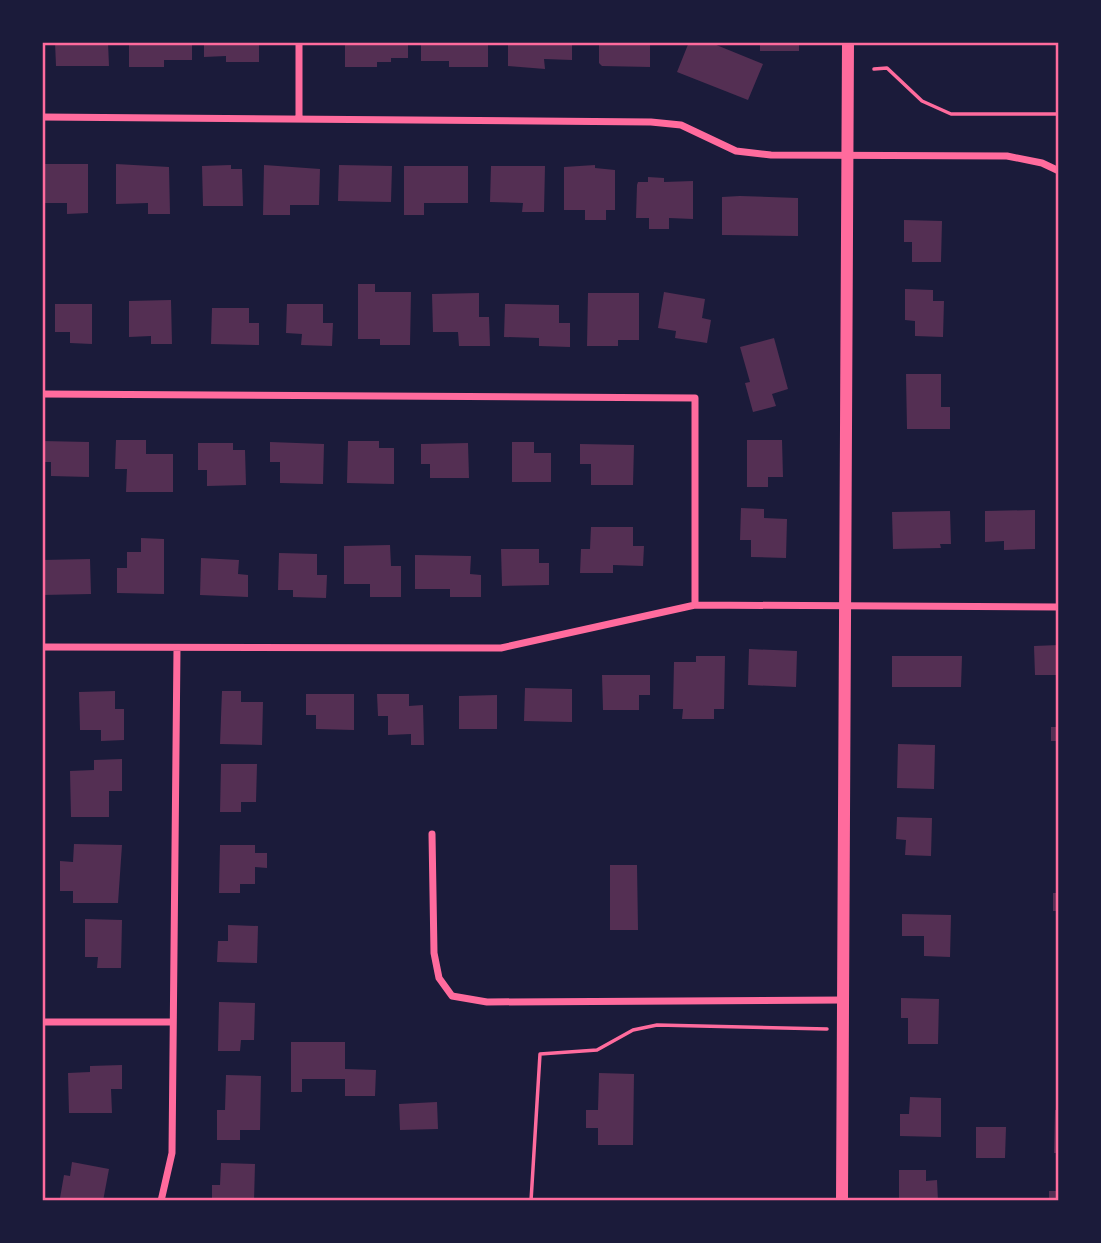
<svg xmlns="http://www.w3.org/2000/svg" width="1101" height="1243" font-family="'DejaVu Sans',sans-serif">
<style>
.building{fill:#542f53}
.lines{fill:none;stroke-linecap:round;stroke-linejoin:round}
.path{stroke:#ff6b9d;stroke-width:3.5}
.minor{stroke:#ff6b9d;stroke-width:7}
.secondary{stroke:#ff6b9d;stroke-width:12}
.neatline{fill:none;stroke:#ff6b9d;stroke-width:2.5}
</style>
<rect width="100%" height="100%" fill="#1b1b3a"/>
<!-- building -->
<path class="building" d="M55 42H108L109 66H56Z
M129 42H192V60H164V67H129Z
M204 42H259V62H226V56L204 57Z
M345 42H408V58H391V62H377V67H345Z
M421 42H488V67H449V61H421Z
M508 42H572V60L544 59 545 69 508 66Z
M599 42H650V67L602 66 599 63Z
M689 42H709L763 64 748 100 677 72Z
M760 42H799V51H760Z
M42 164H88V213L67 214V203H42Z
M116 164 169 167 170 214H148V203L116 204Z
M231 165V169H242L243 206H203L202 166Z
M264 165 320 169 319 205H290V215H263Z
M339 165 392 166 391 202 338 201Z
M595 165V168L615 170V210H606V220H585V210H564V167Z
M404 166H468V203H424V215H404Z
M491 166H545L544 212H522L523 203 490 202Z
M648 177 664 178V182L693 181V219L669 218V229H649V218H636L637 185 638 182H648Z
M740 196 798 198V236L722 235V197Z
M904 220 942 221 941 262H912V242H904Z
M358 284H375V292H411L410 345H380V339H358Z
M905 289 933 290V301H944L943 337 915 336V321L905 320Z
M664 292 705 299 702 318 711 320 707 343 675 338 676 331 658 328Z
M479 293V317H489L490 346H459L458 332H433L432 294Z
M588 293H639V340H618V346H587Z
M171 300 172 344H151V336L129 337V301Z
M55 304H92V344L70 343V332H55Z
M287 304H323V323H333L332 346 301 345 302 334 286 333Z
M505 304 559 305V323H570V347L539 346V338L504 337Z
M212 308H249V323H259V345L211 344Z
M774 338 788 389 772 394 776 406 753 412 745 383 750 382 740 347Z
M906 374H941V407H950V429H907Z
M116 440H146V454H173V492H126L127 469H115Z
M747 440H782L783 477H768V487H747Z
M42 441 89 442V477L51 476V462H42Z
M348 441H379V448H394V484L347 483Z
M270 442 324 444 323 484 280 483V462H270Z
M512 442H534V453H551V482H512Z
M198 443H233V450H245L246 485 207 486V470H198Z
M468 443 469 478H430V464H421V444Z
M580 444 634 445 633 485H591V464H580Z
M741 508 764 509V518L787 519 786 558 751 557V540H740Z
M1035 510V549L1004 550V541L985 542V511Z
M950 511 951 544H940L941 548 893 549 892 512Z
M591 527H633V546H644L643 566 613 565V573H580L581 549H590Z
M141 538 164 539V594L117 593V568H127V552H141Z
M390 545 391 566H401V597H370V584H344V546Z
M501 549H539V563H549V585L502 586Z
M279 553 317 554V575H327L326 598 293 597V590H278Z
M415 555 471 556 470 574 481 575V597H450V589H415Z
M201 558 239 560 238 574 248 575V597L200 595Z
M90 559 91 594 42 595V560Z
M1059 645V675H1035L1034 646Z
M749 649 797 651 796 687 748 685Z
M696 656H725L724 709H714V719H682L683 709H673L674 662H696Z
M892 656H962L961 687H892Z
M602 675H650V695H639V710H603Z
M525 688 572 689V722L524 721Z
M115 691V709H124V740L101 741V730H80L79 692Z
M222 691H241V702H263L262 745 220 744Z
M306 694H354V730L316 729V715H306Z
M377 694H409V706L423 705 424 745H411V734L388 735V716H378Z
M497 695V729H459V696Z
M1051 727H1059V741H1051Z
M898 744 935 745 934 789 897 788Z
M122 759V791H109V817H71L70 771 94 770V760Z
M221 764H257L256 802H241V812H220Z
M897 817 932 818 931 856 905 855 906 840 896 839Z
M74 844 122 845 118 903H73V891H60V861L73 862Z
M220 845H255V853H267V868L255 867V884H240V893H219Z
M610 865H637L638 930H610Z
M1053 893H1059V911H1053Z
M902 914 951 915 950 957 924 956V936H902Z
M85 919 122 920 121 968H97L98 957H85Z
M228 925 258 926 257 963 217 962 218 941H228Z
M901 998 939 999 938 1044H908V1018H901Z
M219 1002 255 1003 254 1040H241L240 1051H218Z
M291 1042H345V1069L376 1070 375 1096H345V1079H302V1092H291Z
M122 1065V1089H111L112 1113H69L68 1073 90 1072V1066Z
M599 1073 634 1074 633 1145H598V1128H586V1110H598Z
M226 1075 261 1076 260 1130H240V1140H217V1110H225Z
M910 1097 941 1098V1137L900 1136V1114H909Z
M437 1102 438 1129 400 1130 399 1104Z
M1055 1110H1059V1153H1054Z
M976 1127H1006L1005 1158H976Z
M72 1162 109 1169 103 1201 60 1198 64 1175 70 1176Z
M221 1163 255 1164 254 1201H212V1185H220Z
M899 1170H926V1181L937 1180 938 1201H899Z
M1049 1191H1059V1201H1049Z"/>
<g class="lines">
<!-- path -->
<path class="path" d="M874 69 887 68 922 101 951 114H1059
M531 1201 540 1054 597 1050 633 1030 657 1025 827 1029"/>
<!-- minor -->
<path class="minor" d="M42 117 651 122 681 125 736 151 771 155 1007 156 1042 163 1059 171
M299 117V42
M42 394 695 398V605
M42 647 501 648 695 605 1059 607
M432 834 434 953 439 978 452 996 487 1002 843 1000
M42 1022H173
M161 1201 172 1153 177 648"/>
<!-- secondary -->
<path class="secondary" d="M842 1201 848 42"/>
</g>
<!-- border -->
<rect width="1101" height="1243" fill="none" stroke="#1b1b3a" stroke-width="88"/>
<rect x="44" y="44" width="1013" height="1155" class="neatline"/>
</svg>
